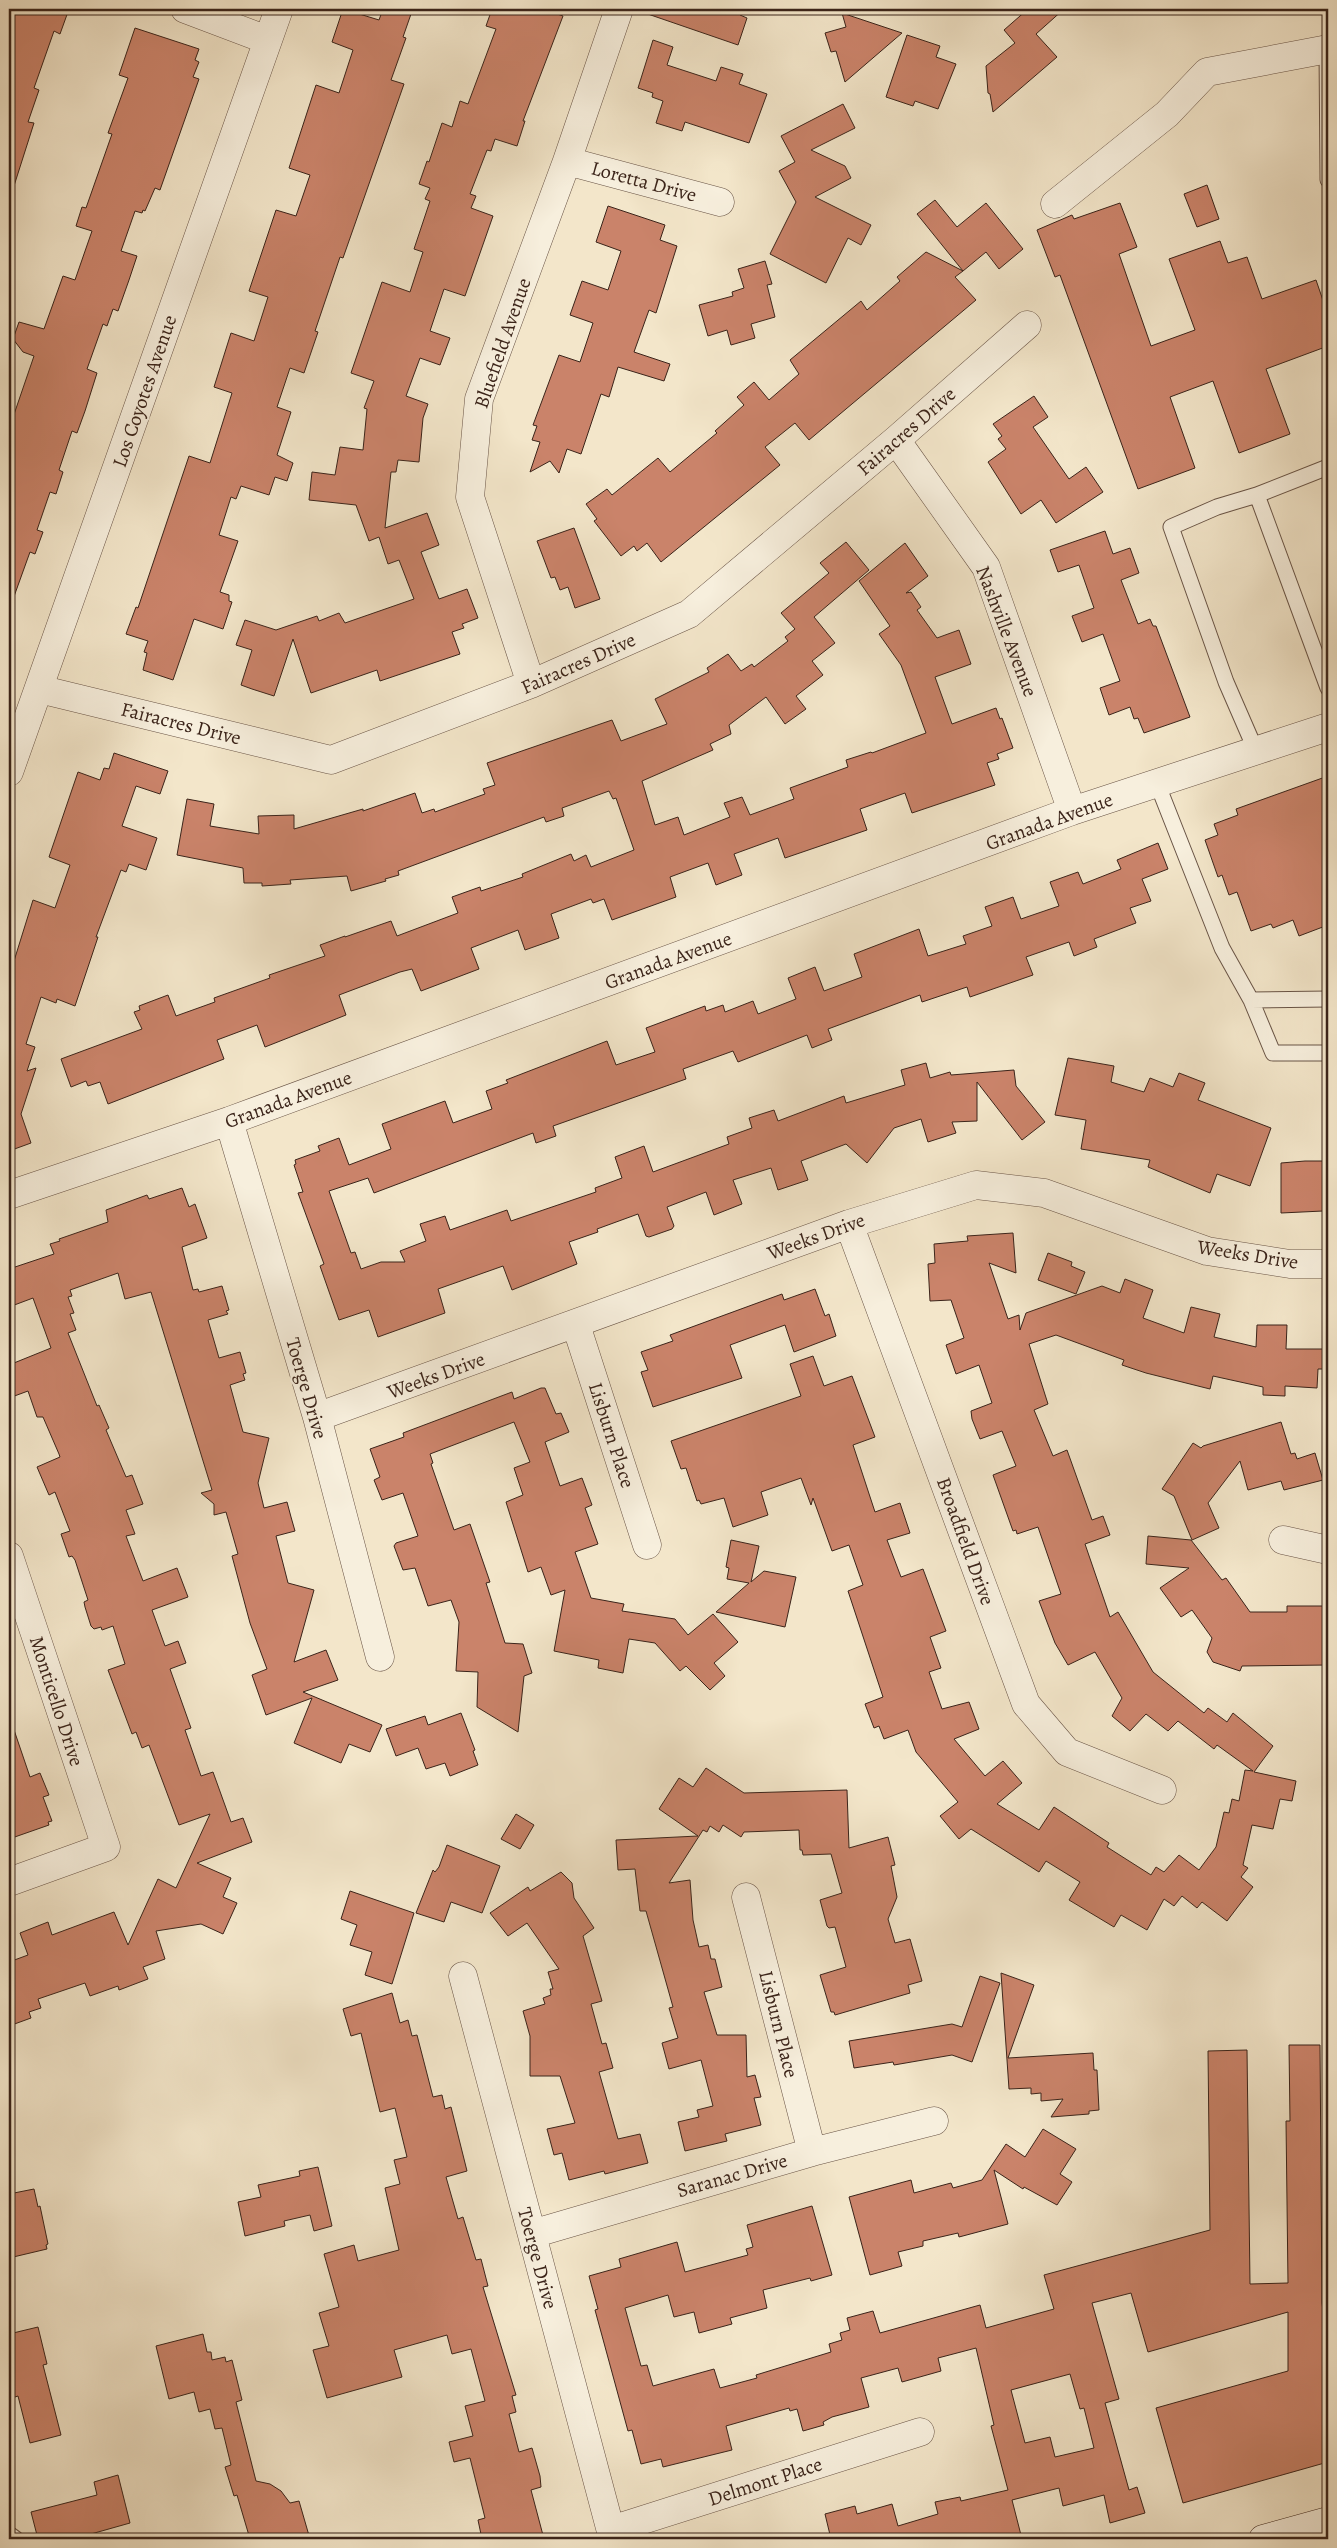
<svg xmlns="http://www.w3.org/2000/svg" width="1337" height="2548" font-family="Alegreya,serif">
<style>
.building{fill:#ca836a;stroke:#3b241a;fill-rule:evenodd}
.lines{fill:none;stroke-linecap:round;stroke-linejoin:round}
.service-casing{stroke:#695446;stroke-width:17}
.minor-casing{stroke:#695446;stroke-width:29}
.secondary-casing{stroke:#3b241a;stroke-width:29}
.service{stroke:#f7efdd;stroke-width:15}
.minor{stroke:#f7efdd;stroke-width:28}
.secondary{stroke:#f7efdd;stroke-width:28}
.labels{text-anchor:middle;stroke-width:4.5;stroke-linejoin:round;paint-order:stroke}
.street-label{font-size:20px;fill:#3b241a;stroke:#f7efdd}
</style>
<rect width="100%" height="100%" fill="#f3e6ca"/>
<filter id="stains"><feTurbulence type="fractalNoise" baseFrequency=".004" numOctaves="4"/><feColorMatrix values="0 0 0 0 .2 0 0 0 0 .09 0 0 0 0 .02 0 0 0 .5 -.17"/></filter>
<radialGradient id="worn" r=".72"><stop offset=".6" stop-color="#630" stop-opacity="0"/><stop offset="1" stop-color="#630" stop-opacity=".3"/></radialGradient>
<!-- building -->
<path class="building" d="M9 9H69L60 34 54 31 34 88 39 90 28 122 34 123 13 189H9Z
M343 9 379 20 383 9H397L411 14 403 37 406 38 391 80 404 84 343 258 340 257 315 331 318 332 304 373 290 368 277 407 291 412 277 455 293 463 287 481 275 477 269 495 241 486 236 499 231 497 219 535 238 541 220 592 229 595V601L232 602 223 629 194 619 173 680 143 670 147 653 144 652 148 641 126 634 136 607 138 608 189 456 210 463 232 393 214 387 231 333 254 341 268 297 249 291 276 210 296 216 310 175 289 168 316 85 339 93 353 50 332 42Z
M492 9H543L563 16 523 121H525L517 146 495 139 491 151 487 150 470 194 476 196 471 208 493 216 465 296 444 289 430 331 450 338 440 365 420 358 406 396 428 404 423 418 419 462 398 460 396 472H391L385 528 427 513 439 545 421 552 439 599 467 589 478 618 462 624 464 628 452 632 460 654 380 681 377 670 311 693 293 639 274 696 252 689 241 685 252 650 236 645 245 620 276 630 317 616 319 621 339 613 345 623 414 599 399 560 388 564 379 537 369 541 356 505 309 500 312 472 335 475 340 447 363 450 367 409 364 408 374 381 351 373 382 282 410 292 423 252 414 249 430 201 425 199 430 188 419 184 427 161 429 162 442 123 452 127 460 101 468 104 496 29 486 26Z
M643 9H742L740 15 747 18 738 45 642 12Z
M1028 9H1064L1036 34 1057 57 993 112 990 94 988 93 986 66 1015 43 1004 30Z
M842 13 902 33 845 82 836 51 831 52 825 33 846 27Z
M135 28 199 49 195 60 199 62 193 77 199 79 160 190 155 188 145 211 143 210 142 213 135 211 121 251 137 256 129 280 118 311 113 309 107 326 103 324 87 369 97 373 85 411 77 433 72 431 59 470 63 472 56 494 50 492 37 530 43 532 35 554 30 552 12 602H9V429L34 356 23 352 13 339 19 322 44 329 63 276 75 280 92 231 76 226 82 207 86 208 112 134 108 133 128 78 119 75Z
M907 35 940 46 936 57 956 64 938 109 915 101 913 106 886 97Z
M653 40 673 47 667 65 716 81 721 67 743 74 739 84 767 94 749 143 685 122 682 131 656 123 663 101 652 97 653 93 638 88Z
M843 104 855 128 811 150 845 166 851 178 815 197 871 225 861 245 848 238 826 283 770 254 796 202 779 171 795 162 781 136Z
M1207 185 1219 219 1197 227 1184 194Z
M935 200 957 227 986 203 1023 249 999 269 986 252 963 271 917 214Z
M1120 203 1137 247 1119 254 1151 346 1195 330 1169 259 1220 241 1228 263 1247 257 1262 299 1316 280 1328 315V346L1266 369 1290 434 1239 453 1213 381 1170 397 1195 468 1138 489 1060 275 1055 277 1037 230 1072 215 1074 219Z
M608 206 665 225 660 240 677 246 656 313 649 310 634 352 670 364 664 381 618 367 609 397 601 394 581 454 567 449 559 473 550 461 530 472 540 442 532 440 537 426 533 425 559 355 580 362 593 323 570 315 582 281 608 290 621 251 596 242Z
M926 252 963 271 955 277 976 300 809 440 795 423 765 447 780 465 661 562 647 543 637 551 634 546 621 556 594 521 597 519 586 504 607 489 612 495 658 458 670 472 717 433 715 431 744 405 737 397 754 382 769 400 799 374 790 360 861 301 867 310 900 281 897 277Z
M765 261 772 284 767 285 775 317 751 324 755 338 731 345 727 330 708 336 699 305 733 296 732 292 744 288 738 269Z
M1034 396 1048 417 1033 427 1069 479 1086 467 1103 492 1056 523 1041 500 1021 514 988 462 1006 449 998 439 1002 436 993 424Z
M574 528 600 599 575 608 568 587 560 590 555 577 551 578 537 541Z
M1105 531 1113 554 1130 548 1139 573 1121 580 1138 624 1150 619 1153 626H1156L1190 717 1144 733 1138 718 1134 719 1130 707 1109 715 1100 688 1120 681 1103 634 1082 642 1072 616 1094 608 1079 565 1058 572 1050 550Z
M846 542 869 570 814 617 835 643 812 661 823 675 796 696 806 709 785 724 766 697 729 725 731 734 710 744 713 750 642 781 655 825 678 817 684 835 730 817 724 803 742 797 750 815 794 799 790 788 848 767 846 760 871 752 872 753 926 733 901 665 879 634 890 626 859 581 905 543 928 576 906 593 911 592 921 607 917 610 937 638 959 630 971 664 935 677 952 724 996 708 1000 719 1002 718 1013 748 997 754 999 759 987 763 995 785 912 813 905 793 860 809 867 830 785 858 778 838 734 854 742 875 716 885 708 863 670 877 676 897 612 920 604 899 593 903 591 899 551 914 559 938 525 950 518 930 471 948 479 969 421 991 412 969 400 972 339 995 346 1015 265 1047 257 1025 217 1040 224 1059 108 1104 100 1082 88 1086 86 1081 71 1087 61 1059 142 1029 134 1012 140 1010 139 1006 168 995 176 1016 215 1002 214 998 270 978 269 975 325 956 320 945 345 936V937L391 921 397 936 458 913 452 897 480 887 481 891 523 877 522 874 571 854 574 861 586 855 591 867 634 850 616 798 613 799 609 791 562 808 564 816 546 822 544 817 398 871 399 875 385 879 386 881 351 891 347 876 290 880 291 884 262 886V883H244L243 868 177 855 187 799 214 804 210 826 259 834 258 816 294 815V829L363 809V811L415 793 422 813 434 809 435 812 485 794 483 789 495 785 487 763 612 720 621 741 667 724 655 699 709 672 707 668 728 654 741 671 752 664 754 667 788 641 785 637 795 629 781 613 829 573 820 563Z
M114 753 168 771 160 794 136 786 122 826 157 838 146 870 129 864 126 872 121 870 96 937H98L75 1006 57 999 56 1003 41 997 26 1044 35 1047 27 1071 36 1068 21 1114 31 1143 9 1151V977L33 900 55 908 70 865 49 857 78 772 100 780 104 768 109 769Z
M1328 776V925L1299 936 1293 920 1273 928 1271 924 1251 931 1237 892 1229 895 1222 875 1218 877 1205 840 1218 835 1214 824 1238 815 1236 809Z
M1158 843 1168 869 1142 879 1151 901 1130 908 1136 923 1094 939 1097 947 1074 956 1069 942 1026 957 1033 975 970 997 967 987 922 1002 920 995 828 1029 832 1040 812 1048 807 1035 738 1062 733 1051 683 1069 686 1079 553 1126 556 1136 536 1143 533 1133 374 1193 368 1178 329 1191 351 1253 355 1252 361 1269 381 1262H405L400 1251 426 1241 420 1224 445 1216 450 1230 507 1210 511 1221 596 1192 595 1188 622 1178 615 1157 644 1146 653 1172 729 1144 727 1137 752 1128 749 1118 774 1110 778 1121 844 1096 846 1103 905 1085 901 1070 926 1063 930 1078 950 1072 951 1075 1014 1070 1016 1086 1045 1122 1022 1140 977 1082V1121L952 1122 956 1133 928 1142 921 1119 894 1128 867 1163 846 1144 801 1161 808 1180 778 1190 771 1168 733 1180 742 1204 714 1215 706 1192 667 1207 674 1226 672 1229 649 1237 646 1236 638 1214 597 1229 598 1232 569 1242 577 1264 512 1290 503 1266 438 1289 445 1313 378 1337 369 1310 339 1320 320 1266 324 1264 298 1193 303 1192 294 1165 296 1164 295 1160 320 1151 318 1146 339 1138 349 1165 391 1149 382 1124 445 1101 453 1123 492 1109 486 1091 508 1083 506 1080 607 1041 616 1065 655 1052 646 1028 705 1006 706 1011 723 1005 725 1012 753 1001 758 1014 796 999 788 978 815 967 824 991 862 977 854 954 919 929 928 956 966 944 963 936 992 926 985 907 1013 897 1021 919 1059 906 1050 882 1078 872 1083 884 1121 869 1117 860Z
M1068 1058 1114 1066 1111 1082 1144 1092 1150 1078 1173 1087 1179 1073 1205 1083 1198 1100 1271 1128 1250 1186 1217 1174 1210 1193 1148 1167 1150 1160 1081 1149 1086 1120 1055 1115Z
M1305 1161H1328V1201H1323V1211L1281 1213V1163Z
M182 1188 189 1207 195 1204 207 1238 182 1247 193 1290 198 1289 199 1292 222 1286 229 1310 226 1311 228 1314 208 1320 219 1358 240 1352 246 1373 243 1374 245 1380 230 1385 243 1432 269 1438 258 1483 264 1508 287 1502 291 1517 295 1531 276 1536 288 1583 314 1590 294 1662 326 1650 338 1680 303 1692 382 1725 370 1752 349 1744 341 1763 294 1743 312 1698 266 1715 252 1675 267 1669 250 1623 232 1556 238 1554 226 1512 214 1515V1504L201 1493 212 1490 151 1292 125 1299 118 1273 70 1290 72 1296 68 1297 74 1313 70 1314 76 1330 68 1333 97 1406 99 1405 109 1428 106 1430 126 1477 132 1475 143 1504 126 1510 135 1534 126 1536 143 1581 177 1568 188 1597 152 1610 165 1646 178 1641 186 1663 170 1669 191 1728 185 1730 201 1776 213 1772 231 1822 243 1818 252 1842 197 1863 231 1878 223 1897 237 1903 223 1934 201 1924 156 1931 165 1959 143 1967 148 1979 119 1990 118 1986 90 1996 85 1983 38 1999 41 2008 29 2012 31 2018 9 2026V1962L28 1955 20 1933 48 1922 52 1935 114 1912 128 1945 158 1879 176 1888 210 1814 179 1825 149 1745 142 1748 136 1732 132 1734 108 1670 125 1664 113 1626 102 1630 101 1627 94 1629 91 1626 85 1607 84 1602 88 1600 75 1560 72 1556 69 1557 61 1534 70 1531 55 1492 49 1495 37 1467 60 1457 59 1454 43 1417H37L28 1391 9 1398V1365L51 1348 33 1298 9 1307V1269L54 1254 50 1244 60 1241 59 1239 108 1222 106 1210 147 1195 149 1199Z
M1013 1233 1016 1273 989 1263 1008 1319 1019 1315 1020 1330 1026 1313 1102 1286 1120 1293 1125 1279 1153 1290 1143 1318 1184 1333 1191 1307 1220 1314 1214 1337 1256 1347 1257 1325H1287L1286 1349H1328V1369H1318L1317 1388 1285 1386V1396L1263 1395V1387L1213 1376 1210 1389 1146 1373 1122 1365 1124 1360 1056 1335 1029 1344 1048 1404 1034 1410 1053 1456 1067 1450 1092 1520 1103 1516 1110 1535 1085 1544 1110 1617 1118 1612 1153 1672 1204 1713 1208 1708 1227 1722 1233 1713 1273 1746 1254 1772 1296 1781 1292 1801 1280 1799 1273 1829 1252 1825 1243 1865 1248 1868 1241 1877 1253 1887 1227 1921 1202 1902 1197 1908 1182 1896 1174 1906 1164 1899 1147 1930 1121 1915 1114 1927 1069 1900 1080 1882 1046 1861 1039 1872 971 1829 959 1839 940 1816 958 1802 916 1752 908 1730 884 1739 879 1726 874 1728 865 1704 883 1697 848 1591 863 1585 849 1545 832 1551 813 1498 811 1505 801 1478 761 1492 768 1515 733 1527 724 1498 701 1504 699 1500 697 1501 686 1468 681 1469 671 1441 801 1396 790 1364 813 1356 824 1386 852 1376 875 1437 853 1445 875 1512 900 1503 910 1533 887 1540 901 1577 923 1569 946 1631 930 1637 941 1668 929 1672 942 1709 969 1702 979 1729 954 1739 985 1776 1003 1761 1022 1783 997 1804 1039 1830 1054 1807 1109 1843 1107 1847 1151 1875 1156 1867 1164 1872 1179 1855 1199 1870 1216 1847 1224 1812 1229 1813 1232 1799 1239 1801 1245 1770 1253 1771 1217 1745 1214 1749 1178 1721 1168 1731 1146 1714 1130 1731 1112 1716 1122 1698 1095 1652 1068 1665 1055 1643 1039 1601 1061 1594 1038 1527 1017 1534 1016 1530 1013 1531 993 1475 1016 1466 1002 1431 980 1439 972 1419 971 1411 992 1403 979 1365 956 1374 946 1345 964 1338 951 1300 930 1301 928 1264 935 1263 934 1244 968 1241 967 1236Z
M1048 1253 1072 1262 1071 1266 1085 1272 1076 1294 1038 1280Z
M815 1289 825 1316 829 1314 836 1336 794 1352 785 1325 730 1345 742 1378 653 1407 641 1372 648 1370 641 1352 673 1341 670 1335 782 1294 784 1300Z
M541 1388H545L556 1414 561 1413 569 1432 545 1442 560 1486 582 1478 592 1505 585 1508 598 1544 575 1552 591 1598 624 1604 622 1611 675 1619 688 1635 713 1614 738 1642 714 1663 725 1676 710 1690 686 1666 680 1671 655 1643 629 1639 623 1673 598 1668 599 1660 554 1651 565 1590 551 1595 541 1567 528 1572 506 1502 523 1495 514 1468 530 1462 514 1422 430 1454 433 1463 431 1464 454 1530 470 1524 490 1582 486 1583 505 1643 523 1644 532 1673 524 1676 518 1732 477 1707 478 1672 456 1671 459 1622 451 1600 428 1606 415 1568 403 1570 394 1546 396 1543 418 1536 403 1493 382 1500 374 1480 380 1477 370 1449 404 1437 403 1433 512 1392 514 1399Z
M1281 1422 1291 1454 1295 1453 1297 1459 1315 1453 1323 1480 1284 1490 1281 1481 1248 1490 1240 1461 1208 1503 1219 1528 1192 1540 1174 1496 1162 1489 1193 1443 1201 1448 1203 1446Z
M1148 1536 1191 1540 1222 1580 1226 1578 1250 1612H1287V1606H1328V1665L1242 1666 1240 1671 1213 1662 1207 1652 1212 1638 1192 1610 1181 1617 1160 1588 1189 1568 1146 1564Z
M731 1540 759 1546 751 1582 764 1571 796 1577 785 1627 716 1612 749 1583 727 1579 729 1568 726 1567Z
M461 1713 475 1750 473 1751 478 1765 450 1776 445 1763 426 1769 418 1748 396 1756 386 1729 425 1716 428 1725Z
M12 1724 30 1777 40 1773 49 1795 43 1797 52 1821 48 1822 49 1825 9 1839V1725Z
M706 1768 744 1793 847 1790 849 1848 888 1837 895 1865 891 1866 897 1897 888 1919 895 1943 910 1939 922 1981 908 1985 910 1993 835 2015 834 2012H831L820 1975 846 1967 835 1927 829 1928 827 1926 820 1900 842 1893 831 1854 803 1855 802 1850H800L799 1830 744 1832 741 1837 723 1825 719 1832 710 1826 707 1832 703 1830 669 1883 690 1880 693 1920 699 1947 708 1945 711 1959H715L722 1987 704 1992 717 2035H746L747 2077 755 2075 761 2097 754 2098 761 2125 725 2134 727 2141 685 2151 678 2122 699 2117 697 2110 713 2106 701 2060 669 2069 662 2043 678 2038 669 2008 673 2007 646 1911H640L635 1869 618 1870 616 1840 698 1836 659 1809 679 1778 693 1787Z
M516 1814 534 1825 520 1849 501 1839Z
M447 1845 500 1866 482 1913 451 1902 444 1922 416 1913 433 1870 435 1872 439 1867Z
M561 1872 572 1883 574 1898 594 1928 583 1936 602 2001 591 2004 602 2044 606 2043 613 2068 599 2072 618 2139 640 2134 648 2163 605 2174 604 2171 569 2180 562 2153 554 2155 547 2129 575 2123 560 2076H530V2036L523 2011 545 2004 543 1998 551 1995 550 1989H553L548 1972 559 1969 527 1923 508 1936 490 1913 528 1887 530 1891Z
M350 1891 414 1913 392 1984 365 1975 372 1952 350 1945 357 1925 341 1919Z
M1001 1973 1034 1985 1008 2058 1093 2053 1094 2070H1097L1099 2110 1089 2111V2114L1051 2117 1063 2099 1041 2101V2093L1031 2094V2088L1009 2089Z
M980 1976 1000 1983 972 2062 952 2055 894 2065 893 2062 854 2068 849 2041 952 2024 962 2027Z
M392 1993 400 2023 408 2020 412 2036 417 2035 433 2097 442 2095 445 2109 451 2107 467 2171 446 2177 458 2219 463 2217 476 2260 481 2259 488 2286 483 2287 516 2395 512 2396 516 2412 509 2414 519 2452 532 2448 540 2476 541 2487 531 2490 544 2539H482L478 2520 485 2518 470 2458 454 2462 449 2442 473 2436 465 2406 485 2401 471 2349 452 2354 447 2335 394 2350 402 2377 327 2398 313 2350 329 2346 319 2313 339 2307 324 2254 354 2245 358 2261 399 2250 385 2188 400 2184 394 2160 407 2157 395 2108 380 2112 361 2033 351 2036 343 2009Z
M1289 2045H1320L1322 2303 1325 2327H1328V2462L1183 2503 1156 2408 1288 2371V2312L1148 2352 1131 2293 1092 2303 1119 2399 1105 2403 1129 2490 1137 2487 1145 2513 1110 2523 1104 2495 1063 2506 1059 2488 1012 2500 1022 2539H831L825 2514 855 2506 857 2514 892 2504 898 2526 938 2514 935 2502 960 2497 961 2501 1008 2490 991 2426 994 2425 976 2348 938 2358 941 2371 902 2382 898 2368 861 2378 869 2407 832 2417 823 2422 824 2425 803 2431 797 2409 790 2411 789 2408 726 2426 732 2450 663 2467 661 2459 641 2464 632 2430 628 2431 595 2310 598 2309 589 2276 621 2267 619 2259 677 2242 685 2272 748 2255 746 2249 753 2247 747 2225 812 2206 832 2275 811 2281 810 2278 763 2290 767 2308 730 2318 732 2324 699 2333 694 2312 674 2317 668 2295 625 2308 641 2366 647 2365 653 2386 714 2369 720 2388 757 2378 756 2375 831 2352 829 2344 842 2340 840 2333 850 2330 847 2318 873 2311 880 2333 980 2305 986 2328 1054 2309 1044 2275 1210 2230 1208 2051 1247 2050 1250 2284 1288 2283 1286 2121H1290ZM1070 2374 1080 2409 1084 2408 1094 2448 1055 2457 1050 2437 1025 2443 1011 2390Z
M1043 2129 1076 2149 1060 2174 1072 2182 1057 2205 1024 2187 1023 2189 994 2170 1008 2224 959 2237 958 2233 923 2241V2246L898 2252 902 2266 870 2275 849 2197 911 2180 914 2193 951 2183 953 2188 982 2180 1006 2144 1025 2157Z
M318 2167 332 2226 314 2231 310 2215 284 2221 285 2226 245 2236 238 2202 261 2197 258 2185 300 2176 299 2171Z
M34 2189 38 2207 40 2206 48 2244 46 2245 47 2249 9 2258V2194Z
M38 2327 47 2364 43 2365 61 2435 30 2443 18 2396 9 2399V2334Z
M203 2334 207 2352H211L212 2360 225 2357 226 2362 232 2360 242 2400 236 2402 256 2481 270 2484 281 2491 290 2503 299 2501 310 2539H250L237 2495 234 2496 225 2467 231 2465 222 2428 215 2429 210 2409 199 2412 194 2392 169 2399 156 2346Z
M118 2475 130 2523 91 2534 92 2539H38L31 2512 97 2495 94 2482Z"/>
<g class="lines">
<!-- service casing -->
<g class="service-casing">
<path id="service" d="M1327 49 1328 180
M1257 495 1328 467
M1256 751 1226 682 1171 527 1217 507 1257 495 1328 688
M1157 783 1222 948 1251 1000 1273 1053H1328
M1251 1000 1328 999
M9 2534 16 2539"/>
</g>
<!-- minor casing -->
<g class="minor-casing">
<path id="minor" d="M185 9 267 40
M567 161 720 202
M1055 204 1167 114 1207 72 1328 49
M896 440 986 567 1072 811
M531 684 470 497 479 399 567 161 619 9
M39 689 331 760 531 684 689 614 896 440 1027 325
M9 772 279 9
M229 1121 317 1417 380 1657
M9 1195 229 1121 1072 811 1328 727
M849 1224 1026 1704 1067 1752 1162 1790
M576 1325 647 1545
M317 1417 849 1224 976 1185 1044 1193 1207 1251 1290 1264H1328
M1283 1540 1328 1550
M9 1556 106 1847 9 1882
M746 1897 812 2152
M463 1976 613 2539
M532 2234 812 2152 934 2121
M611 2530 920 2432"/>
</g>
<!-- secondary casing -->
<g class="secondary-casing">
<path id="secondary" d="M1263 2539 1328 2521"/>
</g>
<!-- service -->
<use href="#service" class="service"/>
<!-- minor -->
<use href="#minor" class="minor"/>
<!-- secondary -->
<use href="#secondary" class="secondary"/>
</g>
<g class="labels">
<!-- street labels -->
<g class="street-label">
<text transform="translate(644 181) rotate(15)" y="7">Loretta Drive</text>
<text transform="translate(502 343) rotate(-71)" y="7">Bluefield Avenue</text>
<text transform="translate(144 391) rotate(-71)" y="7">Los Coyotes Avenue</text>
<text transform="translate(906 431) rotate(-41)" y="7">Fairacres Drive</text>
<text transform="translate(1007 631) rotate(69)" y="7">Nashville Avenue</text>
<text transform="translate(578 663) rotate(-24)" y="7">Fairacres Drive</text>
<text transform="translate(181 723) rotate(14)" y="7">Fairacres Drive</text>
<text transform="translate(1049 821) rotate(-20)" y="7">Granada Avenue</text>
<text transform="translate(668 960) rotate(-20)" y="7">Granada Avenue</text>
<text transform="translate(288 1099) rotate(-20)" y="7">Granada Avenue</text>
<text transform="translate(816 1236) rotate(-20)" y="7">Weeks Drive</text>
<text transform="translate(1248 1254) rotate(9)" y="7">Weeks Drive</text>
<text transform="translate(436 1375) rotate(-20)" y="7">Weeks Drive</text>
<text transform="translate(307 1388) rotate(74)" y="7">Toerge Drive</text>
<text transform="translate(612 1435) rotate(72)" y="7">Lisburn Place</text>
<text transform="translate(966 1541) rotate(70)" y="7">Broadfield Drive</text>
<text transform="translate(57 1701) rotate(72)" y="7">Monticello Drive</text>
<text transform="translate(779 2024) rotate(76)" y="7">Lisburn Place</text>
<text transform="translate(732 2175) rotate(-16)" y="7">Saranac Drive</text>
<text transform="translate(538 2258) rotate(75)" y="7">Toerge Drive</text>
<text transform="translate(765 2481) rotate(-18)" y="7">Delmont Place</text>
</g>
</g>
<!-- margin -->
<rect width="1337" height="2548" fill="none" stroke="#f3e6ca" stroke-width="30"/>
<rect x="10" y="10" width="1317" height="2528" fill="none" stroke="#3b241a" stroke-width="2.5"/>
<rect x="15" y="15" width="1307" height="2518" fill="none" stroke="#3b241a"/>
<rect width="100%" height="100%" filter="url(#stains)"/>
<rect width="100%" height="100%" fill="url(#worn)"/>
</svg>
